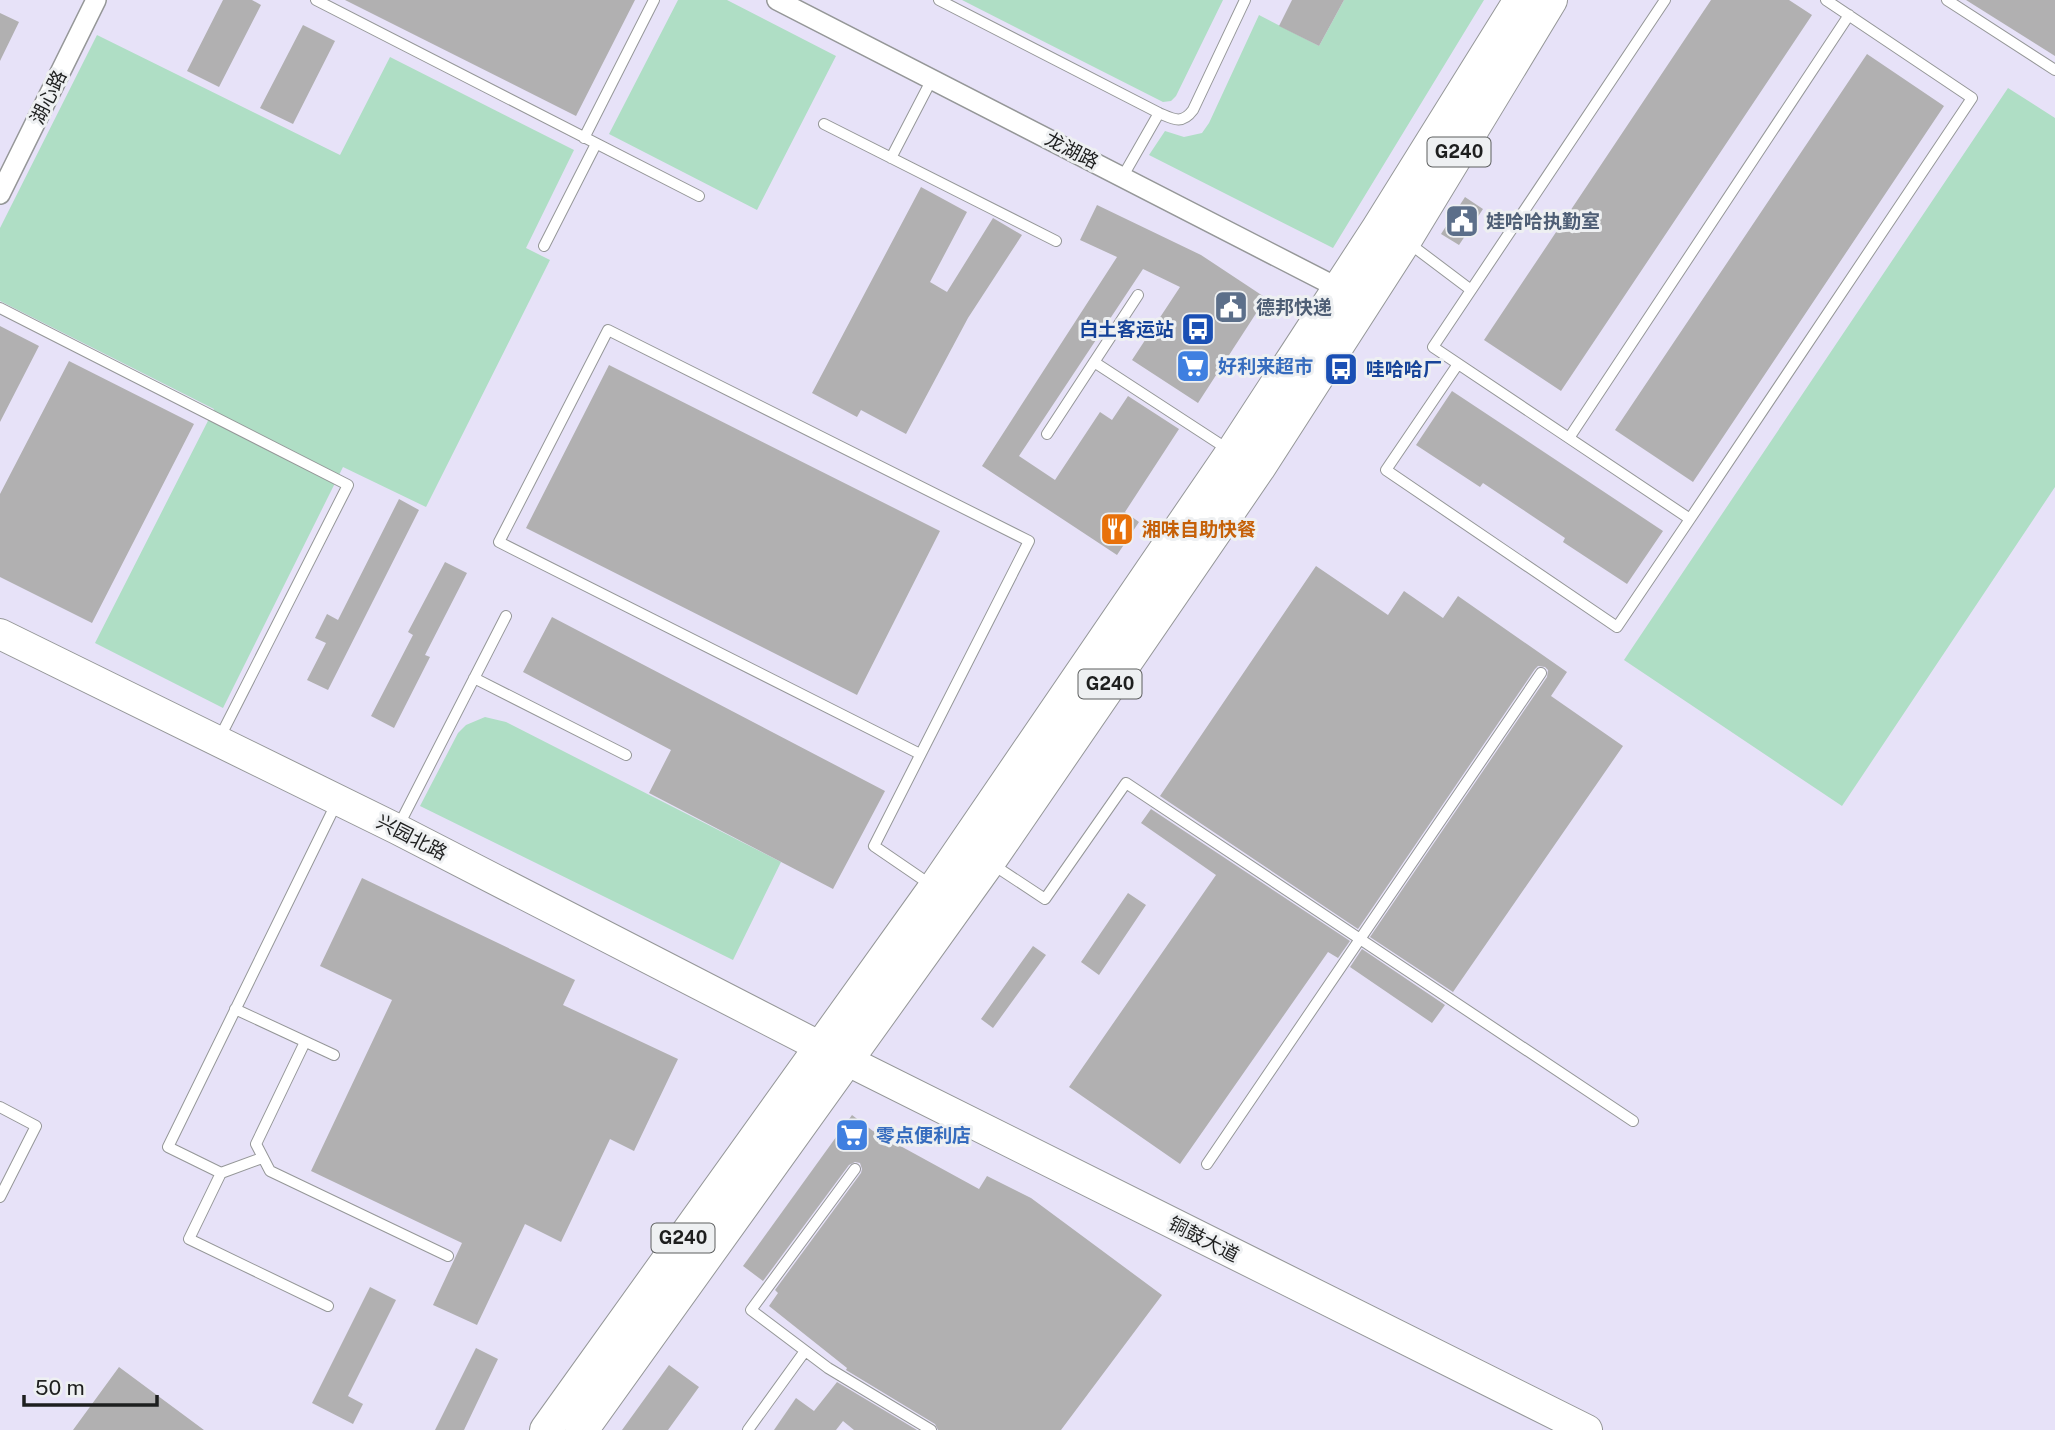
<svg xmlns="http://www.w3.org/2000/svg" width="2055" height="1430" font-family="'Public Sans','Noto Sans SC',sans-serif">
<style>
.industrial{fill:#e7e2f8}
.green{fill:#afdec5}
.building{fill:#b1b0b1}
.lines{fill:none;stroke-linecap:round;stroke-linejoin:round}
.service-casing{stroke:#959798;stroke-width:12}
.minor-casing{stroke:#959798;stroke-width:22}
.primary-casing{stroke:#959798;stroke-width:32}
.trunk-casing{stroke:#959798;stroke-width:34}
.service{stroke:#fff;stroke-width:10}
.minor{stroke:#fff;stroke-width:19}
.primary{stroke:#fff;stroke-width:30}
.trunk{stroke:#fff;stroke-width:32}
.labels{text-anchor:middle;stroke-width:6;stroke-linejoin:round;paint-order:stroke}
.shield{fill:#eef0f2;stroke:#5c5e5e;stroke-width:2}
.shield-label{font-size:18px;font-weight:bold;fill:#1e1f1f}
.street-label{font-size:19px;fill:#1e1f1f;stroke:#eef0f2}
.service-label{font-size:19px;font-weight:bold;fill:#4e5e75;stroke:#eef0f2;text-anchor:start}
.transit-label{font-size:19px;font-weight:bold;fill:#164399;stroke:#eef0f2;text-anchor:end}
.shop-label{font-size:19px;font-weight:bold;fill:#366cbe;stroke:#eef0f2;text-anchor:start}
.food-label{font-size:19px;font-weight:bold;fill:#c56008;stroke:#eef0f2;text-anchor:start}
</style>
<rect width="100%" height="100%" fill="#eef0f2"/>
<!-- industrial -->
<path class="industrial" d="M0 0H2055V1430H0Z"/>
<!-- green -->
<path class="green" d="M678 0H727L836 56 757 210 609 134Z
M962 0H1223L1176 96 1171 101 1163 102Z
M1344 0H1484L1333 248 1149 155 1165 131 1184 137 1202 133 1209 123 1259 15 1319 46Z
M97 35 340 155 390 57 574 150 526 248 550 260 426 507 343 467 223 708 95 643 214 409 0 301V228Z
M2008 88 2055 118V487L1842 806 1624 660Z
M485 717 506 722 781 862 733 960 420 806 458 733 466 725Z"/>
<!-- building -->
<path class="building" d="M223 0H252L261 5 219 87 187 71Z
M345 0H635L576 116Z
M1292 0H1344L1319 46 1279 26Z
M1711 0H1789L1812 15 1561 391 1484 340Z
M1966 0H2055V56Z
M0 13 19 22 0 61Z
M303 25 335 41 293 124 260 108Z
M1867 54 1944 106 1693 482 1615 430Z
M921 187 967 212 930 282 947 292 993 218 1022 235 968 318 906 434 861 410 857 417 812 393Z
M1465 197 1483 209 1459 245 1441 234Z
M1097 205 1201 255 1266 298 1198 403 1132 360 1180 287 1143 269 1019 456 1055 480 1100 412 1112 420 1128 396 1179 429 1125 512 1139 522 1117 555 982 466 1117 257 1080 240Z
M0 326 39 346 0 422Z
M69 361 194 424 92 623 0 577V494Z
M609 365 940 531 857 695 526 528Z
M1452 391 1663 531 1627 584 1563 542 1565 538 1483 483 1480 487 1416 445Z
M399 499 419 510 328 690 307 680 326 643 315 638 327 614 338 620Z
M445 562 467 573 425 655 430 657 394 728 371 716 413 635 408 632Z
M1316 566 1388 615 1404 591 1443 618 1458 596 1567 672 1551 696 1623 746 1453 992 1370 937 1547 677 1548 670 1545 667 1538 666 1535 669 1358 929 1160 796Z
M552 617 885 791 833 889 649 793 671 750 523 672Z
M1151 809 1350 941 1338 958 1328 952 1180 1164 1069 1087 1216 875 1141 823Z
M362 878 575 980 563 1005 678 1059 634 1151 610 1139 561 1242 525 1224 477 1325 433 1305 462 1243 311 1171 392 1000 320 966Z
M1128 893 1146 905 1099 975 1081 962Z
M1033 946 1046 955 993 1028 981 1019Z
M1362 949 1445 1005 1432 1023 1350 967Z
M852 1115 873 1131 979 1189 987 1176 1031 1198 1162 1295 1061 1430H938L935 1424 846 1370 847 1368 769 1306 778 1293 775 1290 861 1173 862 1169 860 1163 855 1162 849 1165 763 1281 743 1266Z
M370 1287 396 1300 348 1396 363 1404 353 1424 312 1403Z
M476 1348 498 1359 464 1430H435Z
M669 1365 699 1387 668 1430H622Z
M119 1367 204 1430H73Z
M837 1382 917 1430H854L843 1421 836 1430H774L796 1398 814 1411Z"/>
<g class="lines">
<!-- service casing -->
<g class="service-casing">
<path id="service" d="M316 0 699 196
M939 0 1159 113C1173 119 1182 125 1193 110L1245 0
M1665 0 1433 347 1690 519 1972 98 1826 0
M1947 0 2055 70
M824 124 1056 241
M584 138 654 0
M891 158 932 79
M1123 176 1159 113
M1410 244 1471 290
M544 246 596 144
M0 308 348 485 219 739
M1094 362 1229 450
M1458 364 1386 470 1617 627 1690 519
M1047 434 1138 295
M1569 438 1849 15
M474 678 626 755
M920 754 499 542 608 330 1029 541 874 846 931 885
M399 825 506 616
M992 864 1045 899 1126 783 1633 1121
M235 1009 334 1055
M305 1042 256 1144 270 1171 448 1256
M0 1107 36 1126 0 1197
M1207 1164 1541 673
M855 1169 751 1310 828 1368 931 1430
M221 1173 262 1158
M328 1306 189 1239 221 1173 168 1147 336 804
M748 1430 805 1351"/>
</g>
<!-- minor casing -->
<g class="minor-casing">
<path id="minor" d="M777 0 1346 292
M0 194 96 0"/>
</g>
<!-- primary casing -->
<g class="primary-casing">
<path id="primary" d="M0 634 397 829 846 1060 1587 1430"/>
</g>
<!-- trunk casing -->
<g class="trunk-casing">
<path id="trunk" d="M546 1430 935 887 1232 452 1378 228 1520 0
M582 1430 989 862 1259 468 1405 241 1551 0"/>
</g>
<!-- service -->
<use href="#service" class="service"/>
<!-- minor -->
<use href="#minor" class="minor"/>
<!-- primary -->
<use href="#primary" class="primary"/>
<!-- trunk -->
<use href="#trunk" class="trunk"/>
</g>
<!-- icons -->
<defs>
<g id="civic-square" transform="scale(1.75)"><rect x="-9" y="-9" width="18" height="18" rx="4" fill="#5c6f8a" stroke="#eef0f2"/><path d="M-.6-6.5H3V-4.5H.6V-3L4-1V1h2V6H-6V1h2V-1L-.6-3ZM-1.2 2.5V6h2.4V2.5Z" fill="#fff"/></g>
<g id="bus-square" transform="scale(1.75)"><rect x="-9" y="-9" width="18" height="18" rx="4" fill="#1a4fb4" stroke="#eef0f2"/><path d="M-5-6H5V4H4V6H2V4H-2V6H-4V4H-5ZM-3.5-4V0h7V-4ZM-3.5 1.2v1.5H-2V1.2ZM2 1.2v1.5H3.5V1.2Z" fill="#fff"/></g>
<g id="supermarket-square" transform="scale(1.75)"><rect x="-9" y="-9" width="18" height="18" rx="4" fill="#3f7fe0" stroke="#eef0f2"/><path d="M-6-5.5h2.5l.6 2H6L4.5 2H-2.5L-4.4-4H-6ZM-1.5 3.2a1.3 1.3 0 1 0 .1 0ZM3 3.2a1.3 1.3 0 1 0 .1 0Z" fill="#fff"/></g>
<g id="restaurant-square" transform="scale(1.75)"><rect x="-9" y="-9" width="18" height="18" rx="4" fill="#e8710a" stroke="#eef0f2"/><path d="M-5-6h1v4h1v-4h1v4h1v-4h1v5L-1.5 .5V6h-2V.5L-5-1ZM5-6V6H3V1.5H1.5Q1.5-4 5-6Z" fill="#fff"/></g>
</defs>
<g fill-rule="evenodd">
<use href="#civic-square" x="1462" y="221"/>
<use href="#civic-square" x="1231" y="307"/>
<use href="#bus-square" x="1198" y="329"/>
<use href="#supermarket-square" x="1193" y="366"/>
<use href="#bus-square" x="1341" y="369"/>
<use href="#restaurant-square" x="1117" y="529"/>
<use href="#supermarket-square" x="852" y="1135"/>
</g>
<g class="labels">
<!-- shield labels -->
<g class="shield">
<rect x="1427.5" y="137.5" width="63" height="29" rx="5"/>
<rect x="1078.5" y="669.5" width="63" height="29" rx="5"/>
<rect x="651.5" y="1223.5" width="63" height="29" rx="5"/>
</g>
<g class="shield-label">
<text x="1459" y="158">G240</text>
<text x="1110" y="690">G240</text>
<text x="683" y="1244">G240</text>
</g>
<!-- street labels -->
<g class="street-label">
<text transform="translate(48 97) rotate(-64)" y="7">湖心路</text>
<text transform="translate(1072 150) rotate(27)" y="7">龙湖路</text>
<text transform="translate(412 837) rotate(27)" y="7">兴园北路</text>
<text transform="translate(1204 1239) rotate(27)" y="7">铜鼓大道</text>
</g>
<!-- service labels -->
<g class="service-label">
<text x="1486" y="228">娃哈哈执勤室</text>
<text x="1256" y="314">德邦快递</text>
</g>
<!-- transit labels -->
<g class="transit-label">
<text x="1174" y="336">白土客运站</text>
<text x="1366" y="376" text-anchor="start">哇哈哈厂</text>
</g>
<!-- shop labels -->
<g class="shop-label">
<text x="1218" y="373">好利来超市</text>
<text x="876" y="1142">零点便利店</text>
</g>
<!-- food labels -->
<g class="food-label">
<text x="1142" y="536">湘味自助快餐</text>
</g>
</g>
<!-- scale -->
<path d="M24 1395v10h133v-10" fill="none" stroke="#1e1f1f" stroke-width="3.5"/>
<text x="35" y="1395" font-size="21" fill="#1e1f1f" stroke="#eef0f2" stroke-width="5" paint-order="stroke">50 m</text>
</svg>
